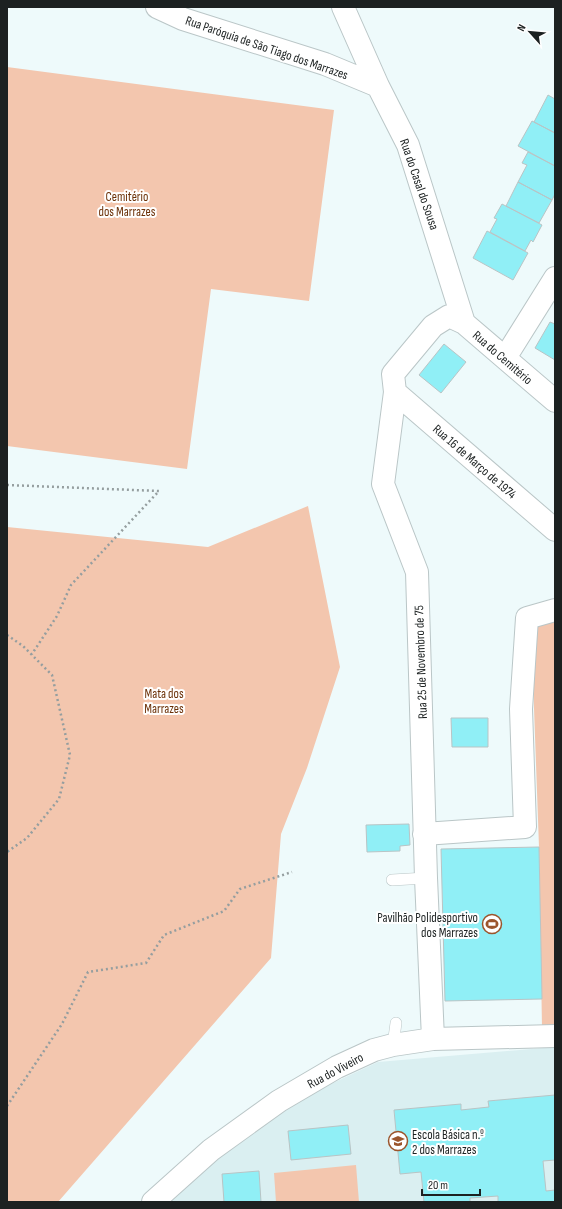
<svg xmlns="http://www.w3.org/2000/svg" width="562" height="1209" font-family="'Sofia Sans Condensed',sans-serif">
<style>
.built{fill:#daeff1}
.green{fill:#f3c6ae}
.building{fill:#90eff6;stroke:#b9c4c5}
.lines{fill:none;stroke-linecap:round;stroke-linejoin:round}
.lane-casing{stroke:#bac6c7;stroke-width:12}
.street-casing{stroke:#bac6c7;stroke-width:24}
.path{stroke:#959e9f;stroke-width:2.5;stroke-dasharray:2 3;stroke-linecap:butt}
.lane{stroke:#fff;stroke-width:11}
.street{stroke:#fff;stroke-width:22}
.labels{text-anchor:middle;stroke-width:4;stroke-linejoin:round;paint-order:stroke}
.street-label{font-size:13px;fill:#1c2121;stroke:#fff}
.park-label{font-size:13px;fill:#6b3007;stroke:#fff}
.poi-label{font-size:13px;fill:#1c2121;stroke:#fff;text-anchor:end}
</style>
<rect width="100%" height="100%" fill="#eefafb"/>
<!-- built -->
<path class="built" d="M555 1047V1202H167L210 1164 272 1119 318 1090 378 1062Z"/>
<!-- green -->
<path class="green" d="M7 67 334 110 309 301 211 289 187 469 7 446Z
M308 506 340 667 307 768 281 834 271 958 58 1202H7V527L208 547Z
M555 619V1026L542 1028 539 847 531 625Z
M356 1165 359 1202H276L274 1173Z"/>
<!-- building -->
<path class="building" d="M548 95 555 99V133L534 122Z
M532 121 555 133V166L518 146Z
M528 152 555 166V194L552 200 518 182 527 165 522 163Z
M518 182 552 200 539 223 506 206Z
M502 204 542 225 533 242 531 240 525 251 490 232 497 219 494 218Z
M487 231 528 253 513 280 473 258Z
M550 322 555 324V360L535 348Z
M444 344 466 362 441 393 419 375Z
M451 718H488V747H452Z
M409 824 410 845 400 846V851L367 852 366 825Z
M539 847 542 999 445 1001 441 849Z
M555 1095V1160L543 1161 546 1191 555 1190V1202H498V1196L470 1198V1202H424L421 1172 400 1174 394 1110 461 1104V1110L489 1107 488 1101Z
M348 1125 351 1154 291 1160 288 1131Z
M259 1171 261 1202H224L222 1174Z"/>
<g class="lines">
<!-- lane casing -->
<g class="lane-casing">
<path id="lane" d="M392 880 426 878
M393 1045 396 1023"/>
</g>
<!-- street casing -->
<g class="street-casing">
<path id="street" d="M157 7 183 19 325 64 378 86
M343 7 378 86 408 145 464 323
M505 358 555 278
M395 392 555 530
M424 834 525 827 521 709 527 618 555 610
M433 1039 426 878 417 572 383 484 395 392 393 374 433 326 449 316 464 323 555 401
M153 1202 211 1150 279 1101 337 1067 374 1050 393 1045 433 1039 555 1036"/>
</g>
<!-- path -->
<path class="path" d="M7 485 159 491 71 585 57 616 32 654
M7 635 23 646 52 675 70 755 59 799 27 838 7 852
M7 1106 62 1024 88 972 146 963 164 935 224 911 240 889 292 872"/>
<!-- lane -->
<use href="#lane" class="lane"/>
<!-- street -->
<use href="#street" class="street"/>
</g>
<!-- icons -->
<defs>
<g id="stadium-ring" transform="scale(1)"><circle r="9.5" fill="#fff" stroke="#9b552c" stroke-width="1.5"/><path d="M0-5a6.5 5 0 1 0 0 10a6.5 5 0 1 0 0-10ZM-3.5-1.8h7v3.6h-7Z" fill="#9b552c"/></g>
<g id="school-ring" transform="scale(1)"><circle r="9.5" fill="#fff" stroke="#9b552c" stroke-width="1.5"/><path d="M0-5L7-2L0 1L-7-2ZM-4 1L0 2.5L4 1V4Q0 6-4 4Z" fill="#9b552c"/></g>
</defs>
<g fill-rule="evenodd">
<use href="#stadium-ring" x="492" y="924"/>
<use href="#school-ring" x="398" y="1141"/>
</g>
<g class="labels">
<!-- street labels -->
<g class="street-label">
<text transform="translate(267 47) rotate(19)" y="5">Rua Paróquia de São Tiago dos Marrazes</text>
<text transform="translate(420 184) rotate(71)" y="5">Rua do Casal do Sousa</text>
<text transform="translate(503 357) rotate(41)" y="5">Rua do Cemitério</text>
<text transform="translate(475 461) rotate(41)" y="5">Rua 16 de Março de 1974</text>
<text transform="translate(420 662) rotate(-92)" y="5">Rua 25 de Novembro de 75</text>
<text transform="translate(335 1070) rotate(-28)" y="5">Rua do Viveiro</text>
</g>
<!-- park labels -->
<g class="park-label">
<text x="127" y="201">Cemitério<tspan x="127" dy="15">dos Marrazes</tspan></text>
<text x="164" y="698">Mata dos<tspan x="164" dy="15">Marrazes</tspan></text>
</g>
<!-- poi labels -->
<g class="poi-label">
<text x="478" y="922">Pavilhão Polidesportivo<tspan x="478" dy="15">dos Marrazes</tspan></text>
<text x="412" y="1139" text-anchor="start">Escola Básica n.º<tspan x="412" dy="15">2 dos Marrazes</tspan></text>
</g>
</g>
<!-- border -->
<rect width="562" height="1209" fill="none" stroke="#1c2121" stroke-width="16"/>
<!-- north arrow -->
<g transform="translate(530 32) rotate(297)" stroke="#ffffff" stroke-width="3" paint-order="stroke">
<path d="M0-3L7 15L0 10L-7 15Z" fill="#1c2121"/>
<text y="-6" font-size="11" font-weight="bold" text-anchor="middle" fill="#1c2121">N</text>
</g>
<!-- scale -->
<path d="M422 1189v6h58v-6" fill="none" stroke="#1c2121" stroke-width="2"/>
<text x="428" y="1189" font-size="12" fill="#1c2121" stroke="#ffffff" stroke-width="3" paint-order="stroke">20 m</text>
</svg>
